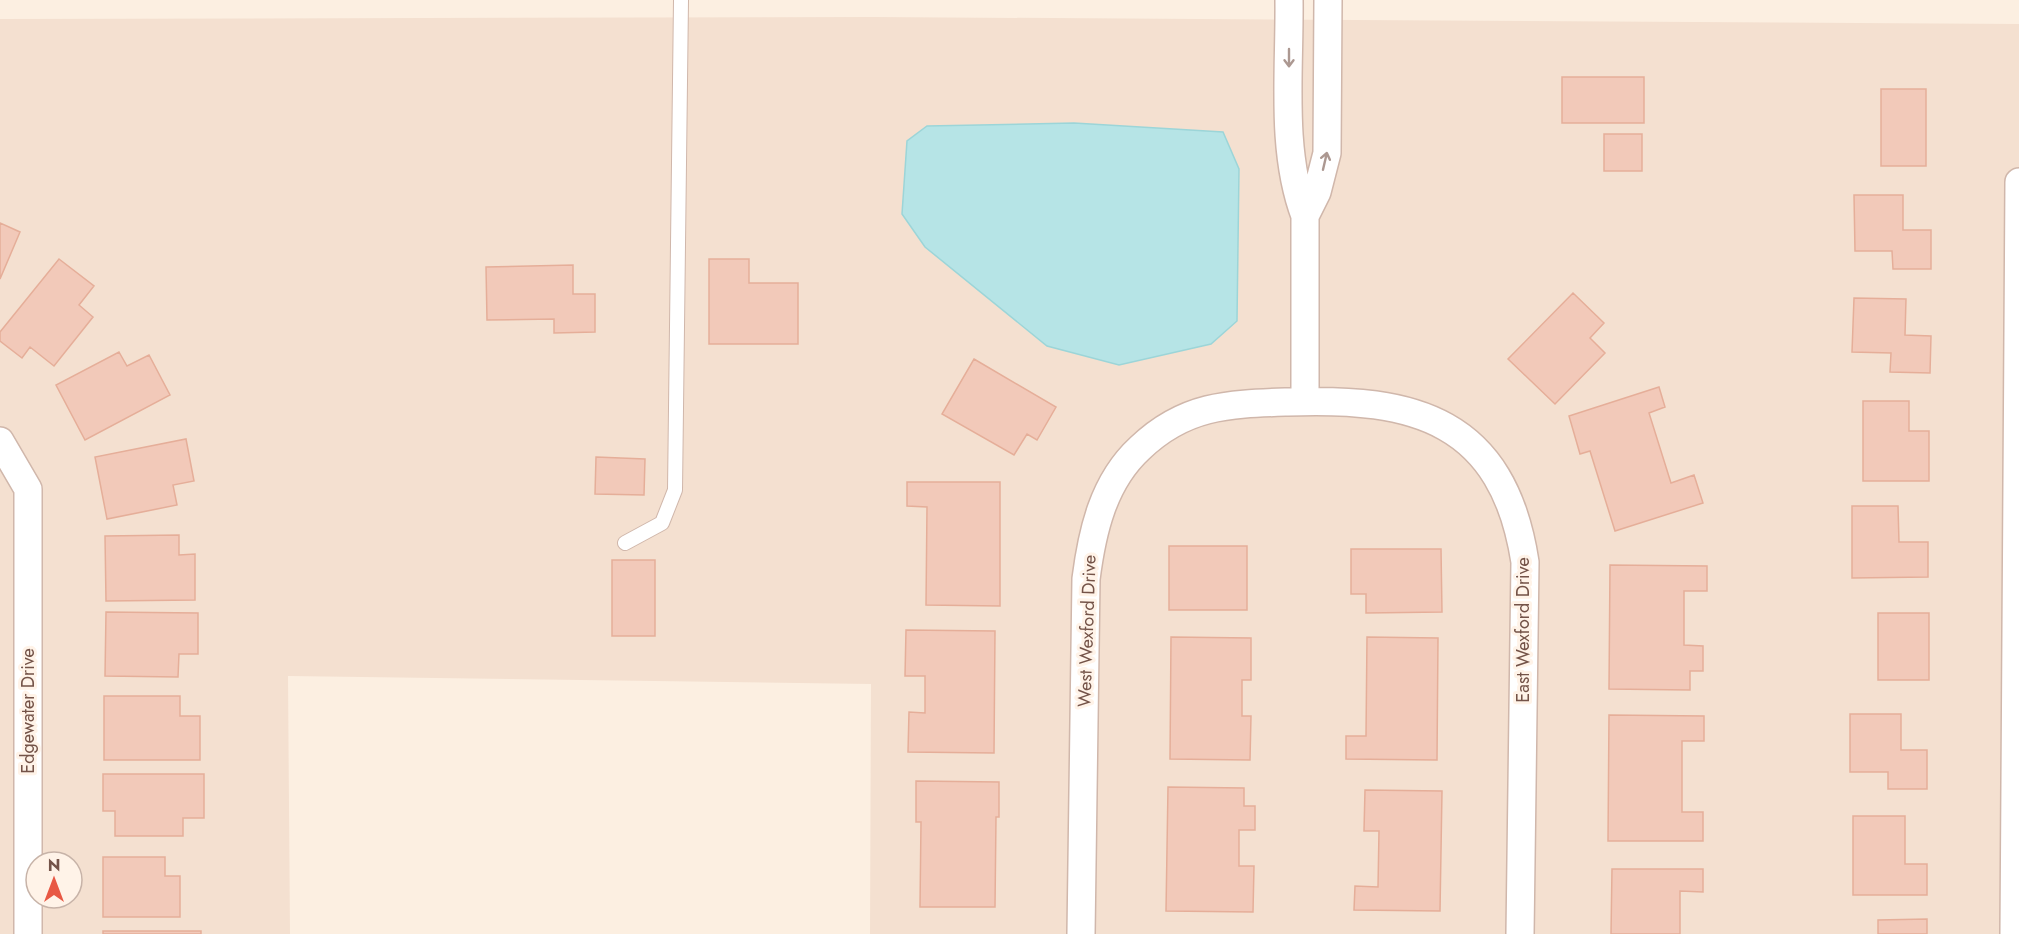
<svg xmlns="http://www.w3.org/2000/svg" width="2019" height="934" font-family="Jost,sans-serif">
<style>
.residential{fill:#f4e0d0;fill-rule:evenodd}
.water{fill:#b6e4e6;stroke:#9cd5d8;stroke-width:1.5}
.building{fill:#f2c9b9;stroke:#e5ae99;stroke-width:1.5}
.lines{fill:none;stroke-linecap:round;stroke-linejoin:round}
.lane-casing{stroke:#d0b7ab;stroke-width:16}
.street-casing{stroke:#d0b7ab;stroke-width:30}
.lane{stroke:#fff;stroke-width:14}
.street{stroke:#fff;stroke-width:27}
.oneway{stroke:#ac9891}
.labels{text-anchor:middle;stroke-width:6;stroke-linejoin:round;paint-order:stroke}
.street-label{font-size:18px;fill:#745348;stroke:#fff3e8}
</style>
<rect width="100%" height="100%" fill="#fcefe1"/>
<!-- residential -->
<path class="residential" d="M874 17 2019 24V934H870L871 684 288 676 290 934H0V19ZM36 862H72V898H36Z"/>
<!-- water -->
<path class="water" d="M1074 123 1223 132 1239 169 1237 321 1211 344 1119 365 1047 346 925 247 902 214 907 141 927 126Z"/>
<!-- building -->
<path class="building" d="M1562 77H1644V123H1562Z
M1881 89H1926V166H1881Z
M1604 134H1642V171H1604Z
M1854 195H1903V230H1931V269H1893L1892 251H1855Z
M0 223 20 232 0 279Z
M59 259 94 286 79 305 93 317 54 366 30 347 22 358 0 341V332Z
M709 259H749V283H798V344H709Z
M573 265V294H595V332L554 333V319L487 320 486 267Z
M1573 293 1604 323 1590 338 1605 353 1555 404 1508 359Z
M1854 298 1906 299 1905 335 1931 336 1930 373 1890 372 1891 353 1852 352Z
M119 352 127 366 149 355 170 395 85 440 56 385Z
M974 359 1056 407 1037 440 1027 434 1014 455 942 414Z
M1659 387 1665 407 1649 413 1671 483 1694 475 1703 503 1615 531 1590 451 1580 454 1569 416Z
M1863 401H1909V431H1929V481H1863Z
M186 439 194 481 173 485 177 505 107 519 95 457Z
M596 457 645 459 644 495 595 494Z
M907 482H1000V606L926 605 927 507 907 506Z
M1852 506H1898L1899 542H1928V577L1852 578Z
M179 535V555L195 554V600L106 601 105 536Z
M1169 546H1247V610H1169Z
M1351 549H1441L1442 612 1366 613V594H1351Z
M612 560H655V636H612Z
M1610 565 1707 566V591H1684V645L1703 646V671H1690V690L1609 689Z
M106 612 198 613V654H179L178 677 105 676Z
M1878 613H1929V680H1878Z
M906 630 995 631 994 753 908 752 909 712 925 713V676H905Z
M1171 637 1251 638V680H1242V716H1251L1250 760 1170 759Z
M1367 637 1438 638 1437 760 1346 759V736H1366Z
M104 696H180V716H200V760H104Z
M1850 714H1901V750H1927V789H1888V772H1850Z
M1609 715 1704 716V741H1682V812H1703V841H1608Z
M103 774H204V818H183V836H115V811H103Z
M916 781 999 782V817H996L995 907H920L921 822H916Z
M1168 787 1244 788V806H1255V830H1239V866H1254L1253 912 1166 911Z
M1365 790 1442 791 1440 911 1354 910 1355 886 1378 887 1379 831H1364Z
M1853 816H1905V864H1927V895H1853Z
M103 857H165V876H180V917H103Z
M1612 869H1703V892L1680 891V934H1611Z
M1927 919V934H1878V920Z
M103 931H201V934H103Z"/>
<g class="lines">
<!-- lane casing -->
<g class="lane-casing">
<path id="lane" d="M625 543 662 523 675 490 681 0"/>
</g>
<!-- street casing -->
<g class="street-casing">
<path id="street" d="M1289 0C1290 70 1280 150 1305 216V401
M1305 216 1317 192 1327 153 1328 0
M0 441 28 489V934
M1081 934 1086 579C1092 532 1103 482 1140 448 1185 405 1228 404 1287 402 1415 397 1503 420 1525 562L1520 934
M2014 934 2019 182"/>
</g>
<!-- lane -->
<use href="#lane" class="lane"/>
<!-- street -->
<use href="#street" class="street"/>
</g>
<!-- one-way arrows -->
<defs><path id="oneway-shaft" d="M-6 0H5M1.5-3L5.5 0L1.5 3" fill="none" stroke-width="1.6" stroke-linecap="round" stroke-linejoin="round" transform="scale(1.5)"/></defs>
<g class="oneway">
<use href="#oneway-shaft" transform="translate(1289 58) rotate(90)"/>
<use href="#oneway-shaft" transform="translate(1325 161) rotate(-77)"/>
</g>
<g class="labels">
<!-- street labels -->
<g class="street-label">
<text transform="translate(1523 630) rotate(-90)" y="6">East Wexford Drive</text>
<text transform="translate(1087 631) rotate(-88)" y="6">West Wexford Drive</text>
<text transform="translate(28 711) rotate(-90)" y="6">Edgewater Drive</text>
</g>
</g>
<!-- north arrow -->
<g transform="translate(54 880)"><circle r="28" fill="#fff3e8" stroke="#c7b3a8" stroke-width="1.5"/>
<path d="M0-4.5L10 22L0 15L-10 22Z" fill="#e85844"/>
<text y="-9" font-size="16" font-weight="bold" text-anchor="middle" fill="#745348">N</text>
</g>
</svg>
